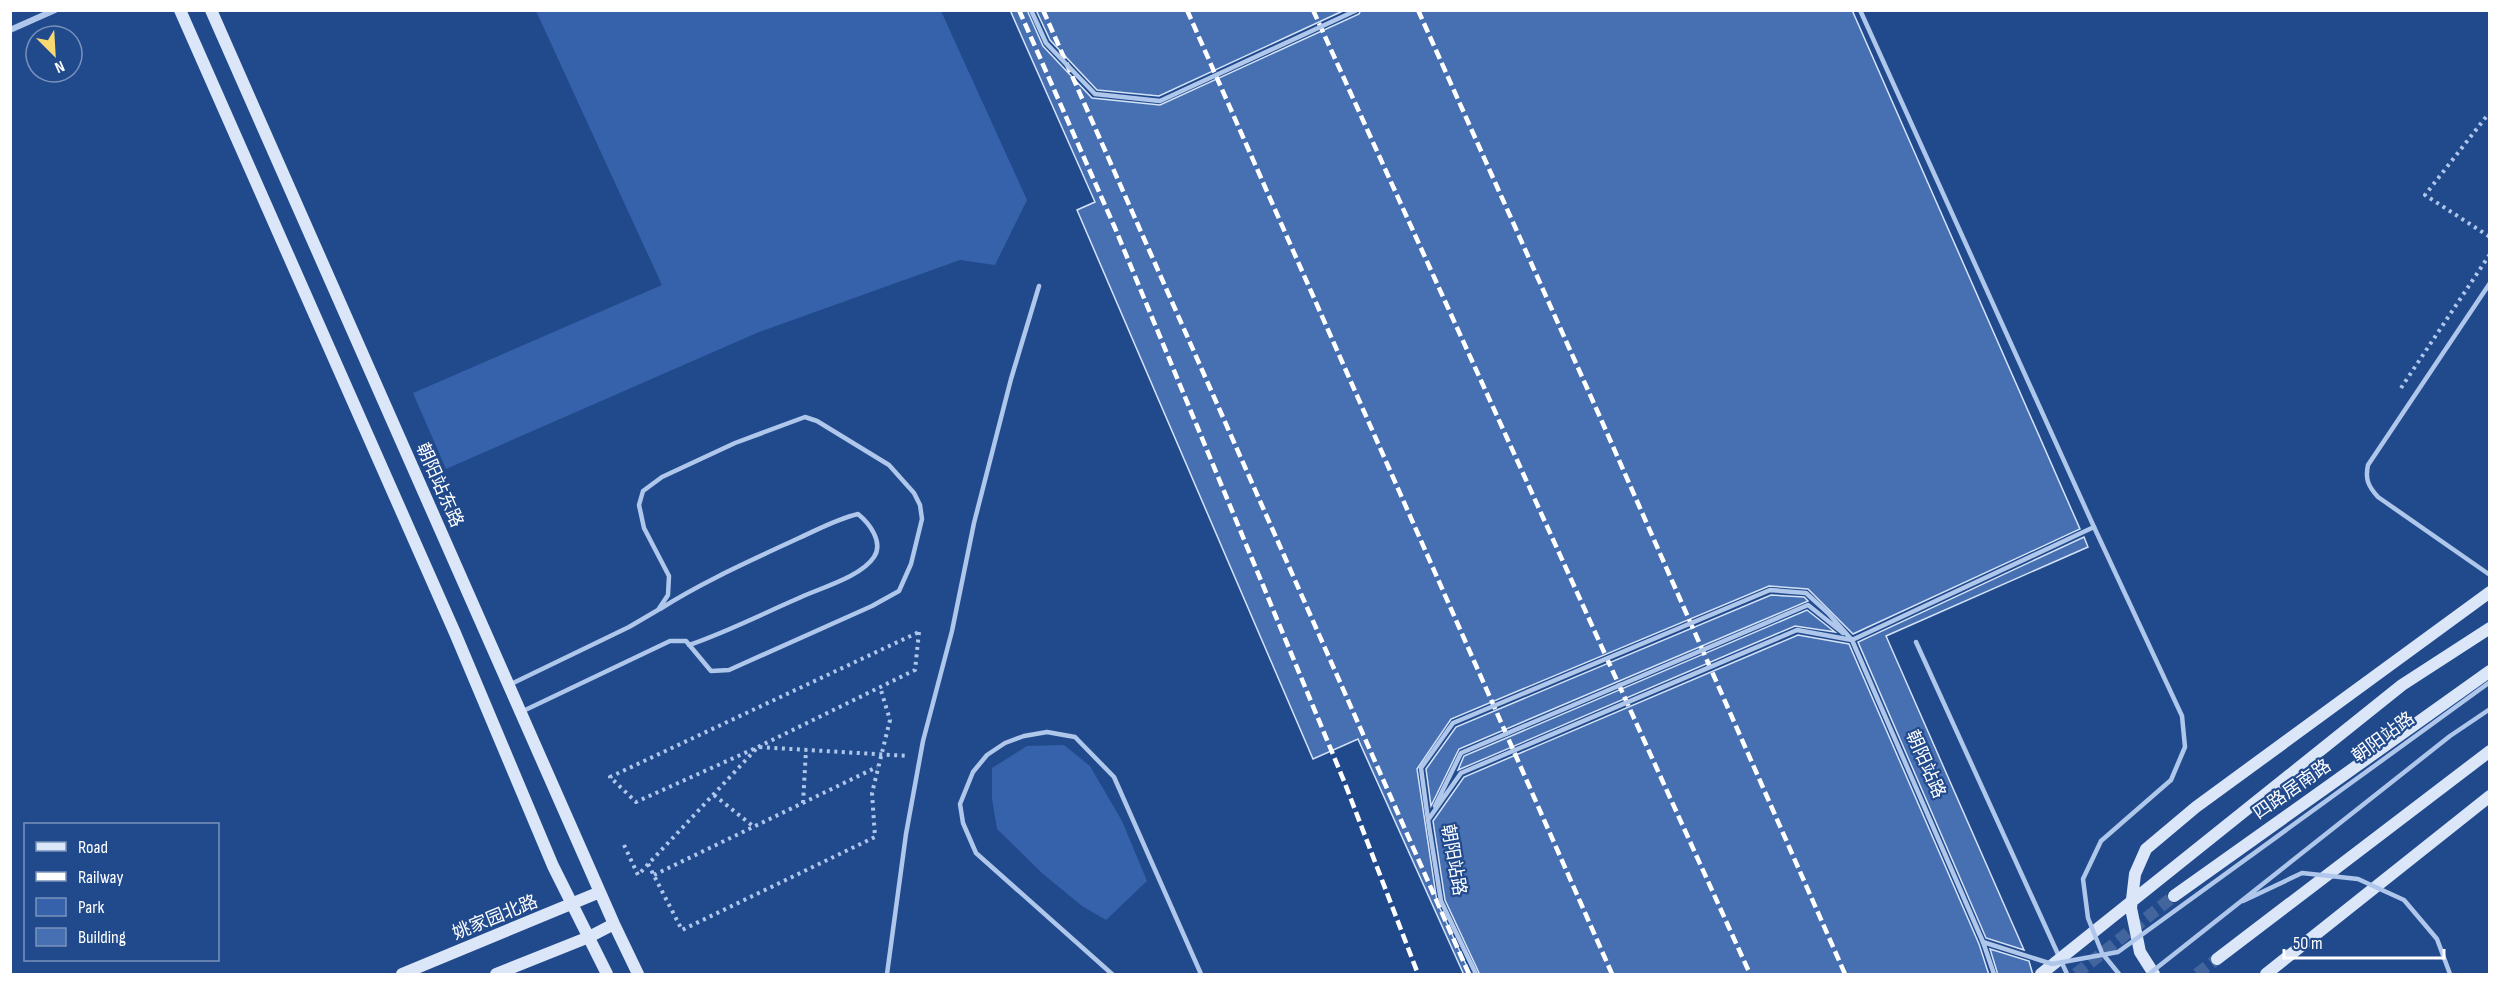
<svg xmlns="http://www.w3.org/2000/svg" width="2500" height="985" font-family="'Sofia Sans Condensed','Noto Sans SC',sans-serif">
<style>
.green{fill:#3562aa}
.building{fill:#4670b2;stroke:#d5e3f8;stroke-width:1.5}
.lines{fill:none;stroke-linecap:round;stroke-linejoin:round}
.secondary-tunnel{stroke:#42659e;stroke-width:12;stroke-dasharray:12 6;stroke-linecap:butt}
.path{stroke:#b0c7ec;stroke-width:4;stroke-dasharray:3 4.5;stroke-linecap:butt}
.lane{stroke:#b0c7ec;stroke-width:4.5}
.street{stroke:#b0c7ec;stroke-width:6}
.secondary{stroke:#dbe6f9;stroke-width:12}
.rail{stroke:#fff;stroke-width:4.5;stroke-dasharray:10 4.5;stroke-linecap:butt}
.lane-bridge{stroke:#b0c7ec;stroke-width:4.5}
.labels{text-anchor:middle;stroke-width:4.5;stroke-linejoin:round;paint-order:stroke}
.street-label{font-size:18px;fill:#fff;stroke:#214a8d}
</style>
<rect width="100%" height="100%" fill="#214a8d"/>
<!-- green -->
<path class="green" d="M536 11H941L1027 200 995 265 960 260 759 332 446 469 413 393 662 285Z
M1064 745 1090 766 1122 821 1147 881 1106 920 1082 906 1042 873 997 829 992 799V768L1027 746Z"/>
<!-- building -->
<path class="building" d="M1010 10H1027L1043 46 1092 98 1160 105 1359 14 1361 10H1852L2080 529 1853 634 1808 589 1769 586 1451 719 1417 769 1437 902 1471 975H1464L1358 739 1313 759 1077 210 1095 202Z
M1036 10H1345L1159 96 1097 90 1050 40Z
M2084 537 2088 547 1886 636 2024 950 1986 938 1858 642Z
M1771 595 1804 597 1808 601 1459 749 1431 806 1426 769 1456 727Z
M1807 610 1835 632 1795 626 1458 770 1464 756Z
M1798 635 1849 644 1979 944 1989 975H1480L1445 900 1433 821 1464 777Z
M1990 949 2029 961 2033 975H1998Z"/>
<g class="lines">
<!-- secondary-tunnel -->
<path class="secondary-tunnel" d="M2076 974 2174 896
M2197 974 2217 959"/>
<!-- path -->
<path class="path" d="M2486 117 2425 195 2490 237
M2401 388 2490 254
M919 632 915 670 758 747 636 802 610 777Z
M714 795 754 827
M803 803 806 750
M624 845 638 875 758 747 908 756
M648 864 682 930 875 837 872 793 890 720 880 687
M654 875 877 767"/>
<!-- lane -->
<path class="lane" d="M1860 10 2094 527
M2490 283 2368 465C2365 479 2368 486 2378 497L2490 575
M660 609C704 581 752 560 799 538 819 529 837 519 858 514 869 523 884 542 874 557 861 577 820 588 799 598 762 614 727 632 689 645
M1916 642 2067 974
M509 685 629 627 658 610 668 595 669 576 644 528 639 505 643 491 662 477 735 443 805 417 817 421 889 465 914 493 920 505 922 519 911 564 899 591 872 606 729 670 711 671 686 641H670L521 712
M1983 942 1994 974
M887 974 906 834 923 741 952 631 974 523 1011 379 1039 286
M1112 974 976 853 963 823 960 804 973 772 987 755 1005 743 1024 736 1047 732 1075 737 1114 777 1201 974"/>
<!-- street -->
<path class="street" d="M10 30 55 10"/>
<!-- secondary -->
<path class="secondary" d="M180 10 455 633 553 866 607 974
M211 10 614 924 638 974
M2174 896 2490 671
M2217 959 2490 751
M402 974 600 892
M496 974 589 937 614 924
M2041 974 2402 685 2490 628
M2154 974 2140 952 2131 908 2135 874 2146 849 2196 807 2490 592
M2266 974 2490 796"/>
<!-- rail -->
<path class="rail" d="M1019 10 1115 228 1344 781 1418 974
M1043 10 1469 974
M1187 10 1612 974
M1313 10 1750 974
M1418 10 1600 417 1845 974"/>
<!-- lane-bridge -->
<path class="lane-bridge" d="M1031 10 1046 43 1095 94 1160 101 1357 10
M1852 640 2094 527 2182 716 2185 747 2171 780 2101 841 2083 879 2088 918 2102 953 2119 974
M1435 806 1461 753 1808 605 1843 633
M1428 820 1421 768 1453 723 1770 590 1806 593 1828 613 1852 640
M2243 901 2302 873 2358 879 2404 900 2437 939 2450 974
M1476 974 1441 901 1428 820 1461 773 1797 630 1852 640 1983 942 2052 964 2118 952 2490 682
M2149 974 2450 736 2490 709"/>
</g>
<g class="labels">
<!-- street labels -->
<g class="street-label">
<text transform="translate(440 485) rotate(66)" y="6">朝阳站东路</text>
<text transform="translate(2383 737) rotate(-36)" y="6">朝阳站路</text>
<text transform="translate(1926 764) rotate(66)" y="6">朝阳站路</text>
<text transform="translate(2292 789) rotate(-35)" y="6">四路居南路</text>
<text transform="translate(1454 860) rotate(80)" y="6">朝阳站路</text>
<text transform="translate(495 917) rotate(-22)" y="6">姚家园北路</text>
</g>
</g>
<!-- border -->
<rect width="2500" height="985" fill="none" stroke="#ffffff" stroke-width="24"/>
<!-- legend -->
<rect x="24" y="823" width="195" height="138" fill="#214a8d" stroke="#7a92bb" stroke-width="1.5"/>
<rect x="36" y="842" width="30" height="9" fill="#dbe6f9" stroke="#7a92bb" stroke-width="1.5"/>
<text x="78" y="853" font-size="18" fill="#ffffff">Road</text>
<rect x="36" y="872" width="30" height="9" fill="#ffffff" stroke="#7a92bb" stroke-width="1.5"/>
<text x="78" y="883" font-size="18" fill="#ffffff">Railway</text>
<rect x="36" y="898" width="30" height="18" fill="#3562aa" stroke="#7a92bb" stroke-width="1.5"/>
<text x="78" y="913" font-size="18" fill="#ffffff">Park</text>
<rect x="36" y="928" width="30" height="18" fill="#4670b2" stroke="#7a92bb" stroke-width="1.5"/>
<text x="78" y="943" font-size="18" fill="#ffffff">Building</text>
<!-- north arrow -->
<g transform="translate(54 54) rotate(156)"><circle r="28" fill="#214a8d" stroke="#7a92bb" stroke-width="1.5"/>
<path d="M0-4.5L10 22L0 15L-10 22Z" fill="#f8d971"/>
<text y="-9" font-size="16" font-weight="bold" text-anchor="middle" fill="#ffffff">N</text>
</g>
<!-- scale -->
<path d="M2284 949v9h160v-9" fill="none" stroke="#ffffff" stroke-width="3"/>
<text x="2293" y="949" font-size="18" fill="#ffffff" stroke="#214a8d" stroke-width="4.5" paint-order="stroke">50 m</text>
</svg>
